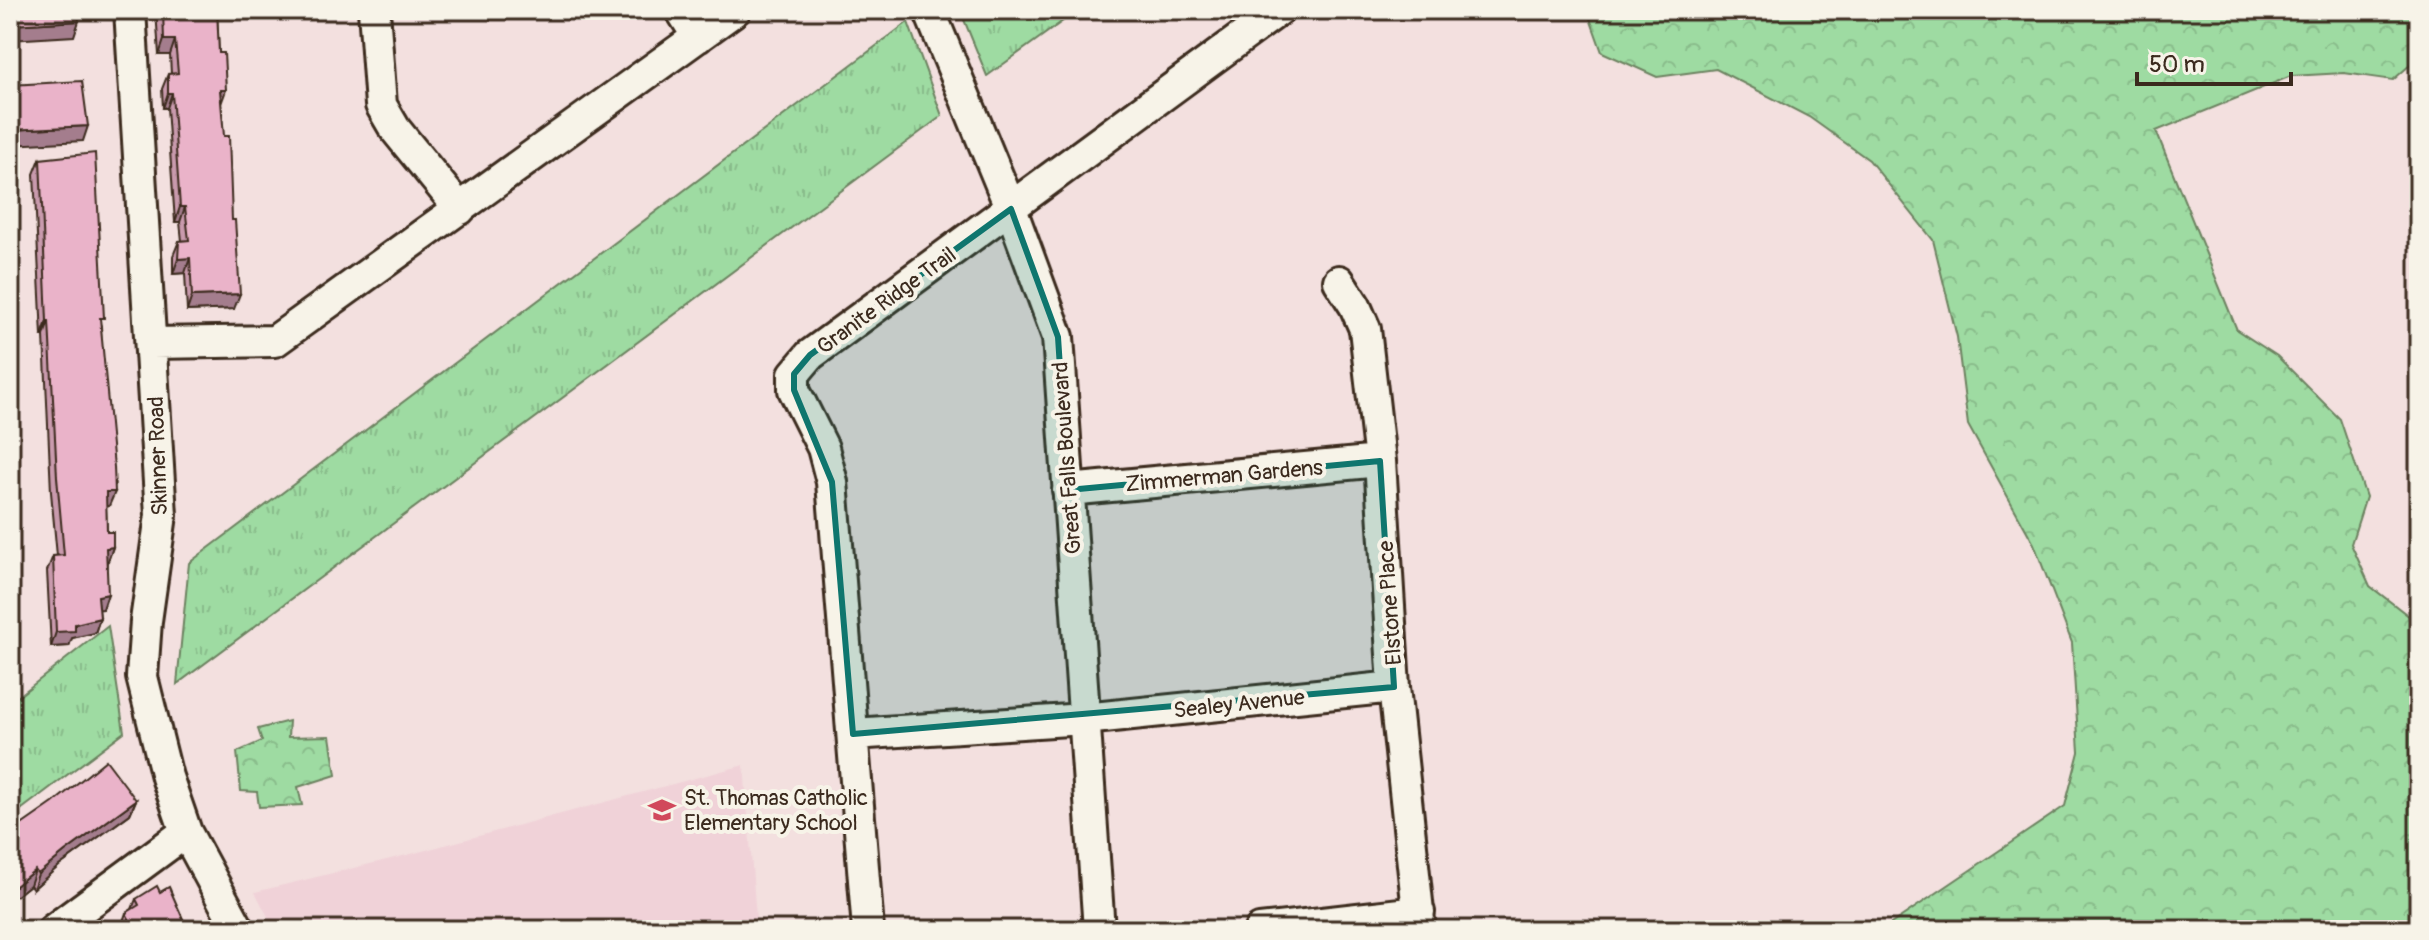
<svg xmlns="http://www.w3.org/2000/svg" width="2429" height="940" font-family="Pangolin,sans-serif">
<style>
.built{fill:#f0d2d8}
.grass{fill:url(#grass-tufts);stroke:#6c8260;stroke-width:2}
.forest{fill:url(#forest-crowns);stroke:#6c8260;stroke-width:2}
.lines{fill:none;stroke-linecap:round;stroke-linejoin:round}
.minor-casing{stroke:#3b2a1e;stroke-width:36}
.minor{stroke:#f7f3e8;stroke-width:30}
.wall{fill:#c99aad;stroke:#3b2a1e;stroke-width:2}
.shaded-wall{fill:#a47d8d;stroke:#3b2a1e;stroke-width:2}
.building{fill:#eab3c9;stroke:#3b2a1e;stroke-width:2}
.marked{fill:#0f766e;fill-opacity:0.2;stroke:#0f766e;stroke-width:6;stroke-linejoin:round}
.labels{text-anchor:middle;stroke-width:8;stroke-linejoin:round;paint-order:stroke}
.street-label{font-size:22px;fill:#3b2a1e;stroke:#f7f3e8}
.poi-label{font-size:22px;fill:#3b2a1e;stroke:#f7f3e8;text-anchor:start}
</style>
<defs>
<pattern id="grass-tufts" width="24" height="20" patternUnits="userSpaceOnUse" patternTransform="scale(2)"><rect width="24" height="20" fill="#9edba2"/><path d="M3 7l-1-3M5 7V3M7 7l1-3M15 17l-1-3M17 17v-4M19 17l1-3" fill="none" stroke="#89bc8b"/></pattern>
<pattern id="forest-crowns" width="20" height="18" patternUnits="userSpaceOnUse" patternTransform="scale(2)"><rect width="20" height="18" fill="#9edba2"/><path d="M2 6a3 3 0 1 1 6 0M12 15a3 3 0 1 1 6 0" fill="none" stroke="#89bc8b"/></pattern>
</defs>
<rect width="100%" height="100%" fill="#f3e0df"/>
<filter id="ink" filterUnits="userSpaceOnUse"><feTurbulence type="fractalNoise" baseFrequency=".0125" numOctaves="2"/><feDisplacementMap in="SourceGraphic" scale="16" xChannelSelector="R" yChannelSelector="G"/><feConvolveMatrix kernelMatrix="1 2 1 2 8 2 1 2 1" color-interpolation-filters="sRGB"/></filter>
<g filter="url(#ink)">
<!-- built -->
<path class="built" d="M744 765 757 930H275L255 892 411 854Z"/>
<!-- grass -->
<path class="grass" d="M960 10H1078L987 76Z
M908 22 942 116 177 684 189 563Z
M108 626 124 732 10 818V703Z"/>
<!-- forest -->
<path class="forest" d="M1587 10H2419V57L2393 80 2344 73 2291 76 2156 131 2237 330 2277 356 2340 419 2366 497 2351 544 2370 586 2419 624V930H1882L2065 806 2079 752 2072 643 2034 544 1968 425 1957 337 1933 240 1869 160 1809 117 1716 69 1657 77 1602 52Z
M289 721 288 737 330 736 336 775 298 787 302 805 259 807 257 792 241 791 237 752 262 741 258 729Z"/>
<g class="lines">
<!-- minor casing -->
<g class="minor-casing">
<path id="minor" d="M130 10 161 515 146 621 142 677 167 777 186 832 239 930
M374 10 381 105 395 129 460 209
M681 10 698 37
M929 10 1011 209 1058 337 1099 930
M1339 281 1355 306 1365 329 1380 461 1394 687 1420 930
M152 343 275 341 735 10
M1068 490 1380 461
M853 734 1084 719 1394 687
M53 930 186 832
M868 930 832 482 823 448 794 390V374L810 355 1279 10
M1260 930 1419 912"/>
</g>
<!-- minor -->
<use href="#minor" class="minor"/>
</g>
<!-- wall -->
<path class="wall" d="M156 10H217L221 103 234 309 187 311 185 273 173 274V256L179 241H182L180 222H175L167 108H163L162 89 168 74H171L170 55H159Z
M40 159 101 326 109 506 106 507 107 532 113 547 108 561 107 562 103 609H99L100 618 95 633 72 638 69 646 51 647 47 571 53 556H57L51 492 44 336H42L34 174Z
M136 800 130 814 59 866 33 889 30 885 10 901V833Z
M160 892 183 919 190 930H120L126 913 132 909 136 899Z"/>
<!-- shaded-wall -->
<path class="shaded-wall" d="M79 21 74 36 10 40V25Z
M164 40H175L170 55H159Z
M220 90H226L221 104Z
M168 93H172L167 108H163Z
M88 126 83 141 10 145V130Z
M180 207H185L180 222H175Z
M190 258 185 273 173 274 178 259Z
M240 294 234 309 187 311 192 296Z
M47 321H49L44 336H42Z
M106 492H115L109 506 100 507Z
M113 547 108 561 101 563 106 548Z
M108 594 103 609 93 610 98 596Z
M100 618 95 633 72 638 69 646 51 647 56 632 75 624Z
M136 800 130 814 59 866 33 889 38 874 65 852Z
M35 870 30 885 10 901V890Z"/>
<!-- building -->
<path class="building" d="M10 10H78L79 21 10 25Z
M163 10H217L219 53H224L226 90H220L224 136H229L232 220H235L240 294 192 296 190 258 178 259 179 241 189 240 185 207H180L172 93H168V74L178 73 175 40H164Z
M82 81 88 126 10 130V85Z
M95 153 104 318H100L114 467 115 492H106L107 532H113V547L106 548 108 594 98 596 100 618 75 624V631L56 632 53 556 64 555 57 477 49 321H47L40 159Z
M10 413 14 428 10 429Z
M10 448 16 489 13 530H15L10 559Z
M106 760 136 800 65 852 38 874 35 870 10 890V833L53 803Z
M157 886 160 892 169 887 183 919 190 930H135L126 913 139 905 136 899Z"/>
</g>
<!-- marked area -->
<path class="marked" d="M1011 209 1058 337 1068 490 1380 461 1394 687 853 734 832 482 794 390V374L810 355Z"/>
<!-- icons -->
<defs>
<g id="school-bare" transform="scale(2.16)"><path d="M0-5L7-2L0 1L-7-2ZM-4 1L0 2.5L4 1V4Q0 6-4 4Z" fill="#d1495b" stroke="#f7f3e8" stroke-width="2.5" paint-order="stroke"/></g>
</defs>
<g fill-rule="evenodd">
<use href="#school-bare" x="662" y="810"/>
</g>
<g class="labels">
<!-- street labels -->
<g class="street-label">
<text transform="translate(886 300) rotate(-36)" y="8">Granite Ridge Trail</text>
<text transform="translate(157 456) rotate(-92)" y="8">Skinner Road</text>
<text transform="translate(1066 458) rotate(-94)" y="8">Great Falls Boulevard</text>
<text transform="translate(1224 475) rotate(-5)" y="8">Zimmerman Gardens</text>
<text transform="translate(1389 603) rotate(-94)" y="8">Elstone Place</text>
<text transform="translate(1239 703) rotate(-6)" y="8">Sealey Avenue</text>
</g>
<!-- poi labels -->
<g class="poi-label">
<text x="684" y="805">St. Thomas Catholic<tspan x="684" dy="25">Elementary School</tspan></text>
</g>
</g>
<!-- margin -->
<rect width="2429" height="940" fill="none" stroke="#f7f3e8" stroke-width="40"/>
<rect x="20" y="20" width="2389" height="900" fill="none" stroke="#3b2a1e" stroke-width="3" filter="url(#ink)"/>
<!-- scale -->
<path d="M2137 72v12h154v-12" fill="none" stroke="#3b2a1e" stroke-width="4"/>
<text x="2149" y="72" font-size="24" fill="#3b2a1e" stroke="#f7f3e8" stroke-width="6" paint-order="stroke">50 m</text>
</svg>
